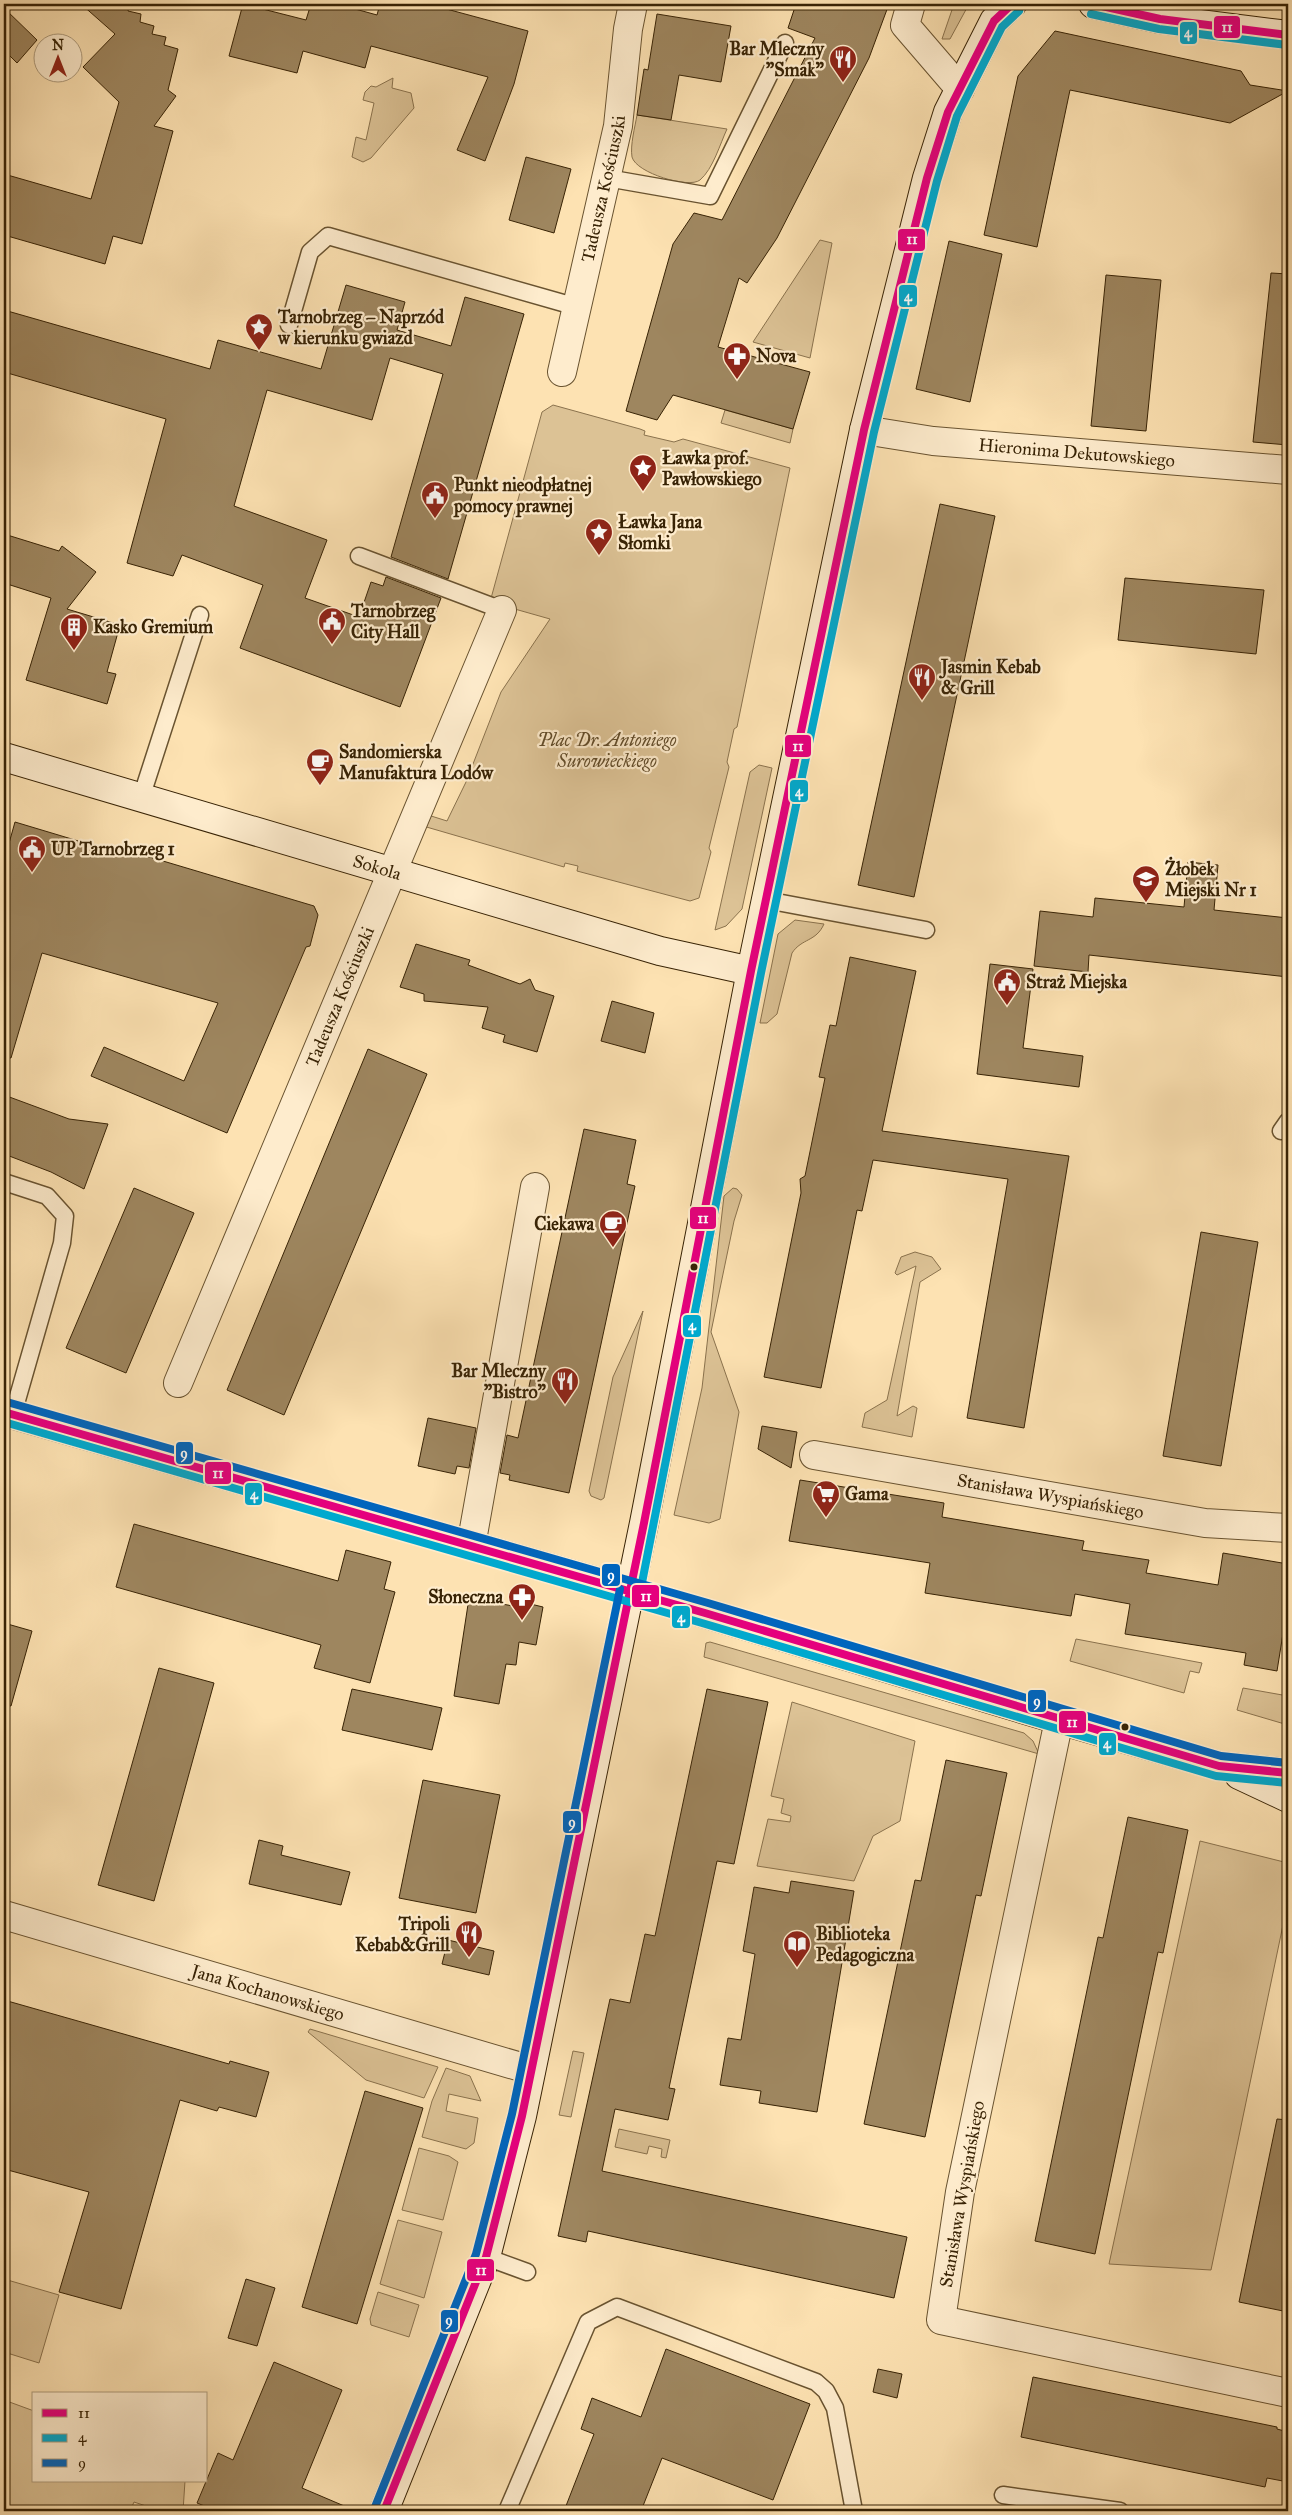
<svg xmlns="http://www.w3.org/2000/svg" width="1292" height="2515" font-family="'IM FELL Great Primer',serif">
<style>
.green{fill:#dcc295;stroke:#8a724d}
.building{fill:#9e865f;stroke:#382305}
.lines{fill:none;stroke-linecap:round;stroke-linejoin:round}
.lane-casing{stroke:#695330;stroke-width:19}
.street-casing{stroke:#695330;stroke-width:30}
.secondary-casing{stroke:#382305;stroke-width:30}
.lane{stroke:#feeccd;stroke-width:16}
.street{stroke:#feeccd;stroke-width:28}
.secondary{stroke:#feeccd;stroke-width:28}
.bus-1-casing{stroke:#feeccd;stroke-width:11}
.bus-2-casing{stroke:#feeccd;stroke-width:11}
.bus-3-casing{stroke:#feeccd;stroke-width:11}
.bus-1{stroke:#e5007d;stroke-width:8}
.bus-2{stroke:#00a9ce;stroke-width:8}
.bus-3{stroke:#0065bd;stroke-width:8}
.bus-dot{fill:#382305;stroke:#feeccd;stroke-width:2}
.labels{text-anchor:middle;stroke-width:4.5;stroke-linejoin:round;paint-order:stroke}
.poi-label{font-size:18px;font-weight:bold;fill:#382305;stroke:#feeccd;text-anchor:start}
.street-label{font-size:18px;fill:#382305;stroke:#feeccd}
.park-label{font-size:18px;font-style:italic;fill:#614b29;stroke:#feeccd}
.line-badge{stroke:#feeccd;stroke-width:2}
.badge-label{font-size:14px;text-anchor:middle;font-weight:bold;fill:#fff}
</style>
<rect width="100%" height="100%" fill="#fde2b2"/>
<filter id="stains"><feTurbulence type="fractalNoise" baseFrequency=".004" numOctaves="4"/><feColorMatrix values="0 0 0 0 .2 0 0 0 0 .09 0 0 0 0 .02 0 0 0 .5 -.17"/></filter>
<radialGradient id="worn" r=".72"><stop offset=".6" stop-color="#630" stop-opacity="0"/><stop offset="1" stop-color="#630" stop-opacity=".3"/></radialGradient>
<!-- green -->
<path class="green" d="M954 4H969L950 39H942Z
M393 78 392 88 411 93 414 108 371 158 363 162 352 157 356 137 366 140 374 103 363 100 365 92 371 86 376 87Z
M637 115 727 129C720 144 713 169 700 180 689 189 636 173 632 157 630 145 635 127 637 115Z
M820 240 832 243 810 358 753 342Z
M553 405 640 429 645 431 644 435 674 442 683 439 790 468 737 727 734 729 727 762 729 767 709 848 711 852 699 898 690 901 577 871 578 866 565 863 564 867 423 826 428 815 447 821 466 782 501 692 550 619 490 602 542 412Z
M725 410 793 429 790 443 721 423Z
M759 765 772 768 742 909 726 926 715 930 750 772Z
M795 920 824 924C816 942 802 938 792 953L777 1014 767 1023H760L778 934Z
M733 1188 737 1189 742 1195 734 1221 711 1332 739 1412 720 1519 709 1523 674 1515 702 1388 724 1196Z
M915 1252 932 1257 941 1269 920 1282 897 1416 913 1406 917 1408 912 1437 862 1427 865 1413 887 1400 916 1266 897 1275 895 1273 901 1257Z
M643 1311 604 1498 601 1500 591 1496 589 1491 613 1377Z
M1076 1639 1202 1663 1199 1673 1190 1671 1184 1693 1070 1661Z
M710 1642 1024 1733 1033 1741 1039 1754 704 1657 706 1643Z
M1243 1688 1288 1696V1725L1237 1710Z
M792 1702 915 1741 900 1821 873 1836 854 1881 757 1866 768 1819 790 1822 791 1816 781 1813 784 1799 771 1796Z
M1200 1841 1288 1863V1901L1211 2270 1109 2264Z
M310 2029 438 2067 424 2098 366 2080 308 2032Z
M573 2051 584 2053 571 2117 559 2115Z
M446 2068 470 2076 481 2101 449 2094 446 2111 478 2118 474 2143 466 2149 422 2137 432 2101Z
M619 2129 670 2140 666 2158 661 2157 662 2149 649 2146 647 2154 615 2147Z
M419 2148 449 2156 458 2162 443 2220 402 2210Z
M398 2220 442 2232 424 2298 380 2284Z
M4 2279 59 2295 39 2363 4 2352Z
M378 2292 419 2305 409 2337 371 2325 370 2319Z
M4 2400 34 2411V2481H185L183 2511H161L134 2502 130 2511H4Z"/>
<!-- building -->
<path class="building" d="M81 4H129L128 11 141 14 140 22 154 26 152 34 166 37 164 45 178 49 168 90 176 96 154 126 173 131 142 244 113 236 105 264 4 235V174L91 199 119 102 83 67 115 34Z
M243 4 306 20 311 4H337L377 15 380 4H428L528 31 514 84 485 161 457 150 488 77 371 46 365 68 303 51 297 73 229 56Z
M796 4H889L869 58 777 238 747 283 739 278 718 347 810 372 793 429 673 395 657 420 626 411 673 244 694 213 722 220 815 38 788 28Z
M4 8 37 40 17 63 4 50Z
M657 14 731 26 721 82 679 75 671 120 637 115 644 69 648 70Z
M1055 31 1241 71 1250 85 1288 91 1230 123 1070 90 1037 247 984 235 1018 76Z
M526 157 571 169 554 233 509 220Z
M949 241 1002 254 970 402 916 389Z
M1271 273 1288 274V445L1253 442Z
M1106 275 1161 280 1146 431 1091 426Z
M346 285 405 302 397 330 451 346 465 297 524 314 448 579 391 557 443 374 390 358 372 420 267 390 234 506 327 540 305 598 359 617 371 582 383 586 386 577 441 598 400 707 240 648 263 585 182 555 173 576 127 563 166 419 4 372V310L210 369 218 340 321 369Z
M940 504 995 516 914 897 858 885Z
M4 534 59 551 62 546 96 572 67 609 120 625 107 672 116 674 107 704 26 680 51 598 4 583Z
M1125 578 1264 590 1256 654 1118 640Z
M15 822 115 852 116 847 314 906 318 915 310 946 306 947 227 1133 91 1076 104 1047 184 1081 218 1003 42 953 11 1058 4 1057V861Z
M1188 862 1218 865 1214 910 1288 918V977L1089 955 1088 972 1034 966 1040 911 1093 917 1095 898 1184 907Z
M416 944 470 960 468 965 520 984 530 979 535 990 554 996 537 1052 503 1042 505 1035 482 1028 488 1007 424 1001V994L400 987Z
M850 957 916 971 882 1131 1069 1156 1024 1428 967 1418 1008 1179 873 1160 862 1211 857 1210 821 1388 764 1377 801 1193 800 1179 805 1176 825 1078 819 1077 830 1025 836 1026Z
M990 964 1033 969 1023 1048 1083 1056 1079 1087 977 1074Z
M612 1001 654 1013 645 1053 601 1041Z
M368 1049 427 1074 284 1415 227 1390Z
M4 1095 69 1119 108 1124 84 1189 51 1172 4 1154Z
M584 1129 636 1140 627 1184 635 1186 569 1493 509 1480 510 1475 500 1473 507 1435 518 1438Z
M134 1188 194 1213 126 1373 66 1348Z
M1201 1232 1258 1242 1221 1466 1163 1456Z
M428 1418 476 1428 469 1468 457 1466 455 1474 418 1466Z
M762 1426 797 1432 791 1468 758 1449Z
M800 1480 944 1503 942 1517 1084 1541 1082 1550 1149 1560 1146 1573 1218 1585 1223 1553 1288 1564V1622L1285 1621 1277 1671 1244 1665 1246 1653 1125 1634 1130 1604 1075 1594 1071 1616 925 1593 930 1563 789 1541Z
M134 1524 338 1581 346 1550 391 1562 384 1589 395 1592 370 1683 314 1668 321 1645 116 1587Z
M469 1598 513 1606 514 1600 543 1607 536 1645 519 1642 516 1665 506 1664 499 1704 454 1696Z
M4 1623 32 1631 11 1706 4 1705Z
M159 1668 214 1683 154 1901 98 1885Z
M352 1689 442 1708 432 1750 342 1730Z
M707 1689 768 1702 734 1864 717 1861 669 2088 675 2089 668 2120 615 2109 602 2171 907 2237 894 2298 588 2231 586 2242 558 2236 610 1999 630 2003 645 1934 655 1936Z
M946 1760 1007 1773 981 1896 976 1895 925 2137 864 2124 915 1880 921 1881Z
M423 1780 500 1795 476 1913 399 1898Z
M1128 1817 1188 1830 1163 1953 1158 1952 1095 2254 1035 2241 1098 1937 1103 1938Z
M259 1840 283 1846 281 1855 350 1872 341 1905 249 1884Z
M791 1881 854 1891 817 2112 759 2103 761 2091 720 2085 728 2038 741 2040 755 1954 743 1951 754 1887 789 1893Z
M448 1940 494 1951 489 1975 442 1964Z
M4 2000 229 2064 230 2061 269 2072 256 2117 219 2107 217 2111 180 2100 121 2309 59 2292 89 2192 4 2169Z
M365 2091 423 2108 357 2324 302 2307Z
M1277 2119 1288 2120V2312L1239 2302Z
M246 2279 275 2288 257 2346 228 2338Z
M666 2349 810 2404 773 2500 662 2458 641 2511H564L594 2434 581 2429 592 2398 641 2417Z
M274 2362 342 2390 302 2488 356 2511H217L197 2503 218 2453 233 2460Z
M878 2369 902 2374 897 2398 873 2392Z
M1033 2377 1277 2427V2429L1288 2432V2482L1267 2478 1265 2487 1021 2437Z"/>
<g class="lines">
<!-- lane casing -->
<g class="lane-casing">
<path id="lane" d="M607 178 710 196 785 43
M289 325 310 252 328 236 577 307
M359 556 502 610
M141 798 200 615
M766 900 926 930
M1281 1131 1288 1121
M4 1182 47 1196 65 1216 62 1243 13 1414
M486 2257 527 2272
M1003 2495 1120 2511
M507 2511 588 2322 617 2307 816 2382 826 2391 835 2408 854 2511"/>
</g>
<!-- street casing -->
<g class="street-casing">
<g id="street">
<path d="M911 4 905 25 960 89"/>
<path id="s1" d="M562 372 618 126 628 29 633 4"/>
<path id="s2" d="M864 430 933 441 1288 470"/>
<path id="s3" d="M178 1383 502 610"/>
<path d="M4 1412 630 1591"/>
<path id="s4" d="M814 1455 1205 1523 1288 1528"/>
<path d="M471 1546 535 1187"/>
<path d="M1059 1720 960 2192 941 2320 1288 2393"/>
<path id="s5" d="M4 1915 531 2070"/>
</g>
</g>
<!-- secondary casing -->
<g class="secondary-casing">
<g id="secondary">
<path d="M1093 4 1160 19 1288 35"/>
<path id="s6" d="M4 757 660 951 751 971"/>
<path d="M630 1591 1059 1720 1219 1766 1288 1773"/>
<path d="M1239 1775 1288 1798"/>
<path d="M384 2511 486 2257 522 2116 644 1523 751 971 864 430 927 178 948 112 994 21 1012 4"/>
</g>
</g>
<!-- lane -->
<use href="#lane" class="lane"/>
<!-- street -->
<use href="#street" class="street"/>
<!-- secondary -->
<use href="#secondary" class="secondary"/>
<!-- bus-1 casing -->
<g class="bus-1-casing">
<path id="bus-1" d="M1093 4 1160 19 1288 35
M4 1412 705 1613 1219 1766 1288 1773
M384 2511 486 2257 522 2116 644 1523 751 971 864 430 927 178 948 112 994 21 1012 4"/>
</g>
<!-- bus-2 casing -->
<g class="bus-2-casing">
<path id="bus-2" d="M1091 14 1159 29 1287 45
M4 1422 702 1623 1216 1776 1287 1783
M640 1593 761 973 874 432 937 181 957 116 1002 27 1019 11"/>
</g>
<!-- bus-3 casing -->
<g class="bus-3-casing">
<path id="bus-3" d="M7 1402 708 1603 1221 1756 1288 1763
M375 2507 476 2254 512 2114 620 1589"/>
</g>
<!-- bus-1 -->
<use href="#bus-1" class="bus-1"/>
<!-- bus-2 -->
<use href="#bus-2" class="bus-2"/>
<!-- bus-3 -->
<use href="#bus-3" class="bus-3"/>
</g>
<!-- icons -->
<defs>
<g id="restaurant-pin" transform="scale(1.4375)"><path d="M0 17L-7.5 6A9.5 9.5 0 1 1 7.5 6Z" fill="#8f2418" stroke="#feeccd"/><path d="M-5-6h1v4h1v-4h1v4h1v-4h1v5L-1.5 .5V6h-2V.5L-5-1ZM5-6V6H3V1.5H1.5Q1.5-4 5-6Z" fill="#fff"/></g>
<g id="sight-pin" transform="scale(1.4375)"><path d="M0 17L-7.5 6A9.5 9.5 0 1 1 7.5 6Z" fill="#8f2418" stroke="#feeccd"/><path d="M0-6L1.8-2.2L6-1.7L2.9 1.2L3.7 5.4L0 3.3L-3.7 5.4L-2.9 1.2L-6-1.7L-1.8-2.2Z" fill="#fff"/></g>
<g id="pharmacy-pin" transform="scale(1.4375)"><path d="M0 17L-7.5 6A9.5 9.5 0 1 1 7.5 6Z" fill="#8f2418" stroke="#feeccd"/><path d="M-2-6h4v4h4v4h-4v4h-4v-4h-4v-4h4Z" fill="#fff"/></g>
<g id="civic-pin" transform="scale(1.4375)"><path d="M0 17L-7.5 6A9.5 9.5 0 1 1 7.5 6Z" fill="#8f2418" stroke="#feeccd"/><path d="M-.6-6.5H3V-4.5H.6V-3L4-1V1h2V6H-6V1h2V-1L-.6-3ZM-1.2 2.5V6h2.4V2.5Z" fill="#fff"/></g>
<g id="building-pin" transform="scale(1.4375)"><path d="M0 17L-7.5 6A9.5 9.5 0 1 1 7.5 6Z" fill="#8f2418" stroke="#feeccd"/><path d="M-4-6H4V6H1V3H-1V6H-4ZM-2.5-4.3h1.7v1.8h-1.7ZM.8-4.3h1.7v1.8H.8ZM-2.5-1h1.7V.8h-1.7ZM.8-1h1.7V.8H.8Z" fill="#fff"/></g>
<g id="cafe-pin" transform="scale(1.4375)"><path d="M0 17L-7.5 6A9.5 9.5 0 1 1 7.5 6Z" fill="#8f2418" stroke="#feeccd"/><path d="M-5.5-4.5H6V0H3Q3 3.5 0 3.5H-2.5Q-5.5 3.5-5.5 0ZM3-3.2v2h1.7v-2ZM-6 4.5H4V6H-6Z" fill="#fff"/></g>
<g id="school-pin" transform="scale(1.4375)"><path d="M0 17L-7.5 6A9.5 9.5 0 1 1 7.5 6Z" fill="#8f2418" stroke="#feeccd"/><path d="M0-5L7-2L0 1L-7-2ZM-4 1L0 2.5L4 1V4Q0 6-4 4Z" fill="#fff"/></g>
<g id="supermarket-pin" transform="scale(1.4375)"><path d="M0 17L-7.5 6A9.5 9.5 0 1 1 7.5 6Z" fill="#8f2418" stroke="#feeccd"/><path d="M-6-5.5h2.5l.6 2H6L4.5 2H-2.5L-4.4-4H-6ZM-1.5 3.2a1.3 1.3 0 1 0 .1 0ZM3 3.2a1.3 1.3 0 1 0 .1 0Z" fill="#fff"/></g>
<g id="library-pin" transform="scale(1.4375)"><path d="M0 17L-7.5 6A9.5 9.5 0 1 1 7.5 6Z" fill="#8f2418" stroke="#feeccd"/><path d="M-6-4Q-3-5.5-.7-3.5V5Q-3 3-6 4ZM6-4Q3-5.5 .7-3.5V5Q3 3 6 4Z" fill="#fff"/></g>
</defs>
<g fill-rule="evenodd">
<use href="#restaurant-pin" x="843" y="59"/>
<use href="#sight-pin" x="259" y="327"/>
<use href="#pharmacy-pin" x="737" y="356"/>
<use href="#sight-pin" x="643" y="468"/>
<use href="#civic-pin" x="435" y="495"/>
<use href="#sight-pin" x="599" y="532"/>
<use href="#civic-pin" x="332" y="621"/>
<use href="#building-pin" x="74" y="627"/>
<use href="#restaurant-pin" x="922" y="677"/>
<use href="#cafe-pin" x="320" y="762"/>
<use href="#civic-pin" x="32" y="849"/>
<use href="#school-pin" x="1146" y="879"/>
<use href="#civic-pin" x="1007" y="982"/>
<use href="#cafe-pin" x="613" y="1224"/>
<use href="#restaurant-pin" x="565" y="1381"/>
<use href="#supermarket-pin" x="826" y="1494"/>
<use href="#pharmacy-pin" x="522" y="1597"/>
<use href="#restaurant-pin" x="469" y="1934"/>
<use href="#library-pin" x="797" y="1944"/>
</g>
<!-- markers -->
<g class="bus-dot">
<circle cx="694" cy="1267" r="4.5"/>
<circle cx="1125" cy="1727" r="4.5"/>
</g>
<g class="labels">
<!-- poi labels -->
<g class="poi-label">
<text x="824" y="55" text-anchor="end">Bar Mleczny<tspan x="824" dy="21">"Smak"</tspan></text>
<text x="278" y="323">Tarnobrzeg – Naprzód<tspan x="278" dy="21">w kierunku gwiazd</tspan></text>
<text x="756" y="362">Nova</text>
<text x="662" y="464">Ławka prof.<tspan x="662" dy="21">Pawłowskiego</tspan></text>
<text x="454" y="491">Punkt nieodpłatnej<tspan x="454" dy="21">pomocy prawnej</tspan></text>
<text x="618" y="528">Ławka Jana<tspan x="618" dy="21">Słomki</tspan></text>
<text x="351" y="617">Tarnobrzeg<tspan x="351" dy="21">City Hall</tspan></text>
<text x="93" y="633">Kasko Gremium</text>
<text x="941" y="673">Jasmin Kebab<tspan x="941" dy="21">&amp; Grill</tspan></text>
<text x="339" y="758">Sandomierska<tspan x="339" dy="21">Manufaktura Lodów</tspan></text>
<text x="51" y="855">UP Tarnobrzeg 1</text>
<text x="1165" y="875">Żłobek<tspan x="1165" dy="21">Miejski Nr 1</tspan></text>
<text x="1026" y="988">Straż Miejska</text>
<text x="594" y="1230" text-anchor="end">Ciekawa</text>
<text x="546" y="1377" text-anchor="end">Bar Mleczny<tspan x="546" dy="21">"Bistro"</tspan></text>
<text x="845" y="1500">Gama</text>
<text x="503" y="1603" text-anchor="end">Słoneczna</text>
<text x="450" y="1930" text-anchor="end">Tripoli<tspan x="450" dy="21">Kebab&amp;Grill</tspan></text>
<text x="816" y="1940">Biblioteka<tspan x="816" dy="21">Pedagogiczna</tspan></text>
</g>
<!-- street labels -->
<g class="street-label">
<text dy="6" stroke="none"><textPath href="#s1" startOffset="188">Tadeusza Kościuszki</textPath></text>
<text dy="6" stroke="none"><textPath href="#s2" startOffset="214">Hieronima Dekutowskiego</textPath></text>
<text dy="6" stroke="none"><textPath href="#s6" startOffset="389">Sokola</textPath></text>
<text dy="6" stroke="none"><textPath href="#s3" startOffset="419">Tadeusza Kościuszki</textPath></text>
<text dy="6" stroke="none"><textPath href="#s4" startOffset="240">Stanisława Wyspiańskiego</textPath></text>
<text dy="6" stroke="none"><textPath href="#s5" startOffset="275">Jana Kochanowskiego</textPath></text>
<text transform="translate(962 2194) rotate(-80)" y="6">Stanisława Wyspiańskiego</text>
</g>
<!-- park labels -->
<g class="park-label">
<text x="607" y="746">Plac Dr. Antoniego<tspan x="607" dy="21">Surowieckiego</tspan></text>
</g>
</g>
<g class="line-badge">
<rect x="1213" y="15" width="28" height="24" rx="5" fill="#e5007d"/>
<rect x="1179" y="21" width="19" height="24" rx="5" fill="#00a9ce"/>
<rect x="897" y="228" width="29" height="24" rx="5" fill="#e5007d"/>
<rect x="898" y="284" width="20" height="24" rx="5" fill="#00a9ce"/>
<rect x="784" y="734" width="28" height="24" rx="5" fill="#e5007d"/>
<rect x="789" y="779" width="20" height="24" rx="5" fill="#00a9ce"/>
<rect x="689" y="1206" width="28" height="24" rx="5" fill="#e5007d"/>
<rect x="682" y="1314" width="20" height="24" rx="5" fill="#00a9ce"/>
<rect x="175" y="1441" width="19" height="24" rx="5" fill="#0065bd"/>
<rect x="204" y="1461" width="28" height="24" rx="5" fill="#e5007d"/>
<rect x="244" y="1482" width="19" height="24" rx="5" fill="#00a9ce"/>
<rect x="601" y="1563" width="20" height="24" rx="5" fill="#0065bd"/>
<rect x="631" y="1584" width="29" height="24" rx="5" fill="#e5007d"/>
<rect x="671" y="1605" width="20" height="24" rx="5" fill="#00a9ce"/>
<rect x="1027" y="1689" width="20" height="24" rx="5" fill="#0065bd"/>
<rect x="1058" y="1710" width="29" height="24" rx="5" fill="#e5007d"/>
<rect x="1098" y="1732" width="19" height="24" rx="5" fill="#00a9ce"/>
<rect x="562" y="1810" width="20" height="24" rx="5" fill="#0065bd"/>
<rect x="466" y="2258" width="29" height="24" rx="5" fill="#e5007d"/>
<rect x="440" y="2309" width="19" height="24" rx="5" fill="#0065bd"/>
</g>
<g class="badge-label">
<text x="1227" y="32">11</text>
<text x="1188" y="37">4</text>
<text x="912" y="244">11</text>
<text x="908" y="301">4</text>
<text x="798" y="751">11</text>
<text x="799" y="796">4</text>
<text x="703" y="1223">11</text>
<text x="692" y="1330">4</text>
<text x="184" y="1458">9</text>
<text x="218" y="1478">11</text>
<text x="254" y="1499">4</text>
<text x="611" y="1580">9</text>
<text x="646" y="1601">11</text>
<text x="681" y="1622">4</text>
<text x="1037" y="1706">9</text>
<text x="1072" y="1727">11</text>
<text x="1107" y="1748">4</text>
<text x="572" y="1827">9</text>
<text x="481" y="2275">11</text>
<text x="449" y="2325">9</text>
</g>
<!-- margin -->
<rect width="1292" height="2515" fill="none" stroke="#fde2b2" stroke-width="20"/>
<rect x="5" y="5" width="1282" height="2505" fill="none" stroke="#382305" stroke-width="2.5"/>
<rect x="10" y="10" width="1272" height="2495" fill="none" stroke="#382305"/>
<!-- legend -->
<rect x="32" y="2392" width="175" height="90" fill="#feeccd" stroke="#af9c7d"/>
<rect x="42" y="2409" width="25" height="8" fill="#e5007d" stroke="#af9c7d"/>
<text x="78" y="2418" font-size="15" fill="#382305">11</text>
<rect x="42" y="2434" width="25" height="8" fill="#00a9ce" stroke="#af9c7d"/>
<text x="78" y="2442" font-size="15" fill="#382305">4</text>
<rect x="42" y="2459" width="25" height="8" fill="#0065bd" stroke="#af9c7d"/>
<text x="78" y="2468" font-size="15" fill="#382305">9</text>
<!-- north arrow -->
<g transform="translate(58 58)"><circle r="24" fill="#feeccd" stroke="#af9c7d"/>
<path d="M0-4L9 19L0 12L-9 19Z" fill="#8f2418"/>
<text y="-8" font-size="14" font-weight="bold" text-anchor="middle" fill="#382305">N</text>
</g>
<rect width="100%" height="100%" filter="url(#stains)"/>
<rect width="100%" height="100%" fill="url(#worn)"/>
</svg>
